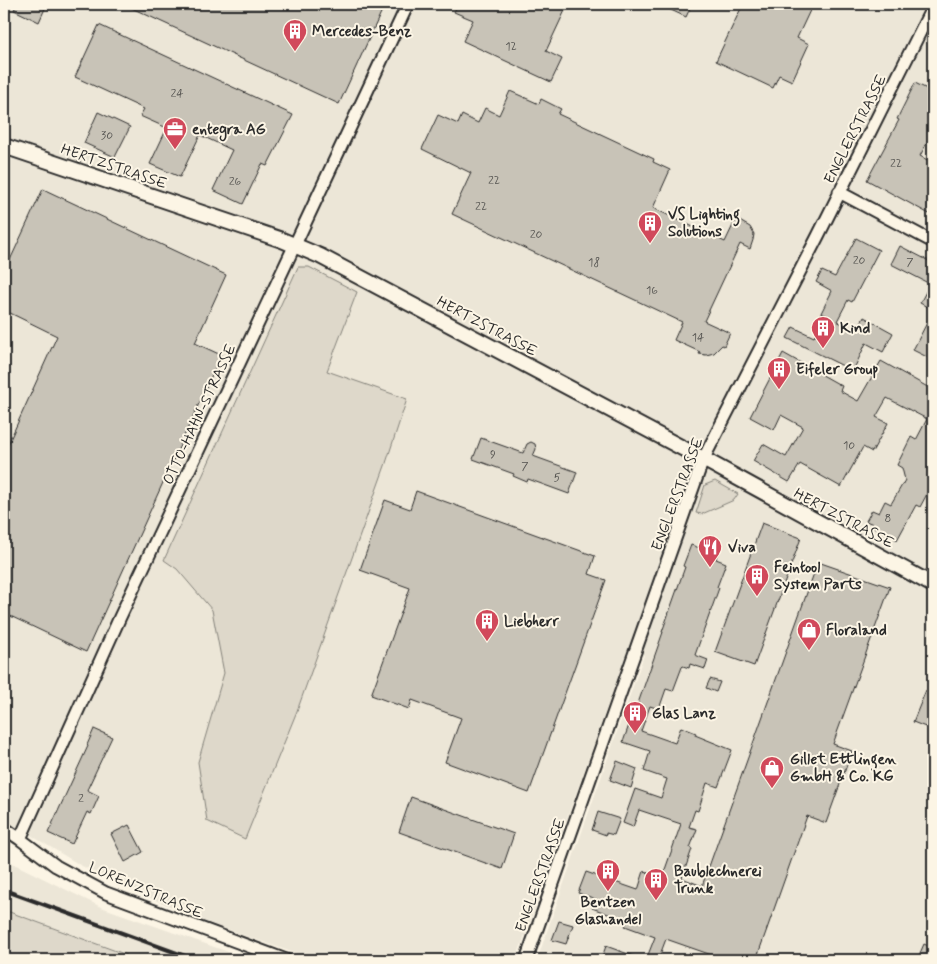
<svg xmlns="http://www.w3.org/2000/svg" width="937" height="964" font-family="Mynerve,sans-serif">
<style>
.built{fill:#ece6d7}
.green{fill:#ded8ca;stroke:#84827a}
.building{fill:#c8c3b7;stroke:#2b2b2b}
.lines{fill:none;stroke-linecap:round;stroke-linejoin:round}
.minor-casing{stroke:#2b2b2b;stroke-width:15}
.tertiary-casing{stroke:#2b2b2b;stroke-width:18}
.minor{stroke:#fcf5e5;stroke-width:11}
.tertiary{stroke:#fcf5e5;stroke-width:14}
.rail{stroke:#2b2b2b;stroke-width:4}
.labels{text-anchor:middle;stroke-width:4;stroke-linejoin:round;paint-order:stroke}
.number-label{font-size:12px;fill:#52514e}
.poi-label{font-size:15px;font-weight:bold;fill:#2b2b2b;stroke:#fcf5e5;text-anchor:start}
.street-label{font-size:15px;fill:#2b2b2b;stroke:#fcf5e5}
</style>
<rect width="100%" height="100%" fill="#fcf5e5"/>
<filter id="ink" filterUnits="userSpaceOnUse"><feTurbulence type="fractalNoise" baseFrequency=".02" numOctaves="2"/><feDisplacementMap in="SourceGraphic" scale="10" xChannelSelector="R" yChannelSelector="G"/><feConvolveMatrix kernelMatrix="1 2 1 2 8 2 1 2 1" color-interpolation-filters="sRGB"/></filter>
<g filter="url(#ink)">
<!-- built -->
<path class="built" d="M4 4H933V960H537L644 655 628 649 516 960H314L209 923 125 887 80 865 4 819Z
M4 859 101 907 251 960H127V955L4 910Z"/>
<!-- green -->
<path class="green" d="M298 267H309L357 292 327 371 407 399 386 463 297 711 245 839 207 821 198 762 224 673 212 610 177 569 164 560Z
M715 481 738 494 734 500 702 514 696 513 705 485Z
M4 910 127 955V960H4Z"/>
<!-- building -->
<path class="building" d="M17 4H47L39 22 14 10Z
M123 4H385L339 104Z
M458 4H568L546 51 562 59 551 82 463 41 473 20 454 12Z
M658 4H692L686 17Z
M743 4H813L797 38 809 44 792 81 779 75 773 88 716 61Z
M99 25 293 115 267 166 262 164 243 204 213 190 232 150 200 135 180 177 150 164 167 128 140 116 144 109 75 77Z
M915 83 933 92V131L920 156 933 163V216L867 180 899 120 897 119Z
M510 91 539 104 541 99 561 109 558 114 654 159 653 162 670 170 653 208 725 242 736 219 750 227 754 234 753 240 750 249 740 244 704 321 730 333 724 346 722 345 714 353 706 355 699 354 700 352 674 340 682 322 452 214 471 173 422 149 438 115 458 124 462 115 478 123 485 108 499 115Z
M98 112 130 127 115 157 84 143Z
M43 189 226 275 195 343 221 355 86 652 4 613V453L57 336 4 310V273Z
M856 238 879 250 852 302 848 300 837 321 856 332 864 317 893 333 883 352 866 343 853 371 787 338 793 327 814 337 826 315 821 313 832 291 816 282 822 271 835 277Z
M900 246 933 263V310L920 303 930 284 891 264Z
M933 311V360L913 350Z
M783 353 842 386 840 391 858 401 881 361 933 390V483L920 507 916 505 897 540 872 526 873 524 866 521 872 510 879 513 885 501 891 504 905 480 902 468 897 465 911 437 916 440 927 419 887 398 876 417 888 423 872 452 863 447 841 487 800 464 789 482 753 461 763 444 786 457 803 427 781 415 774 430 750 417Z
M481 438 523 453 527 444 531 442 535 444 536 449 533 456 577 472 569 494 528 479 527 482 513 476 514 474 473 459Z
M416 491 595 556 589 574 606 580 529 793 445 762 461 718 412 700 409 709 371 695 410 588 360 570 385 500 410 509Z
M762 523 801 538 754 666 715 652Z
M691 545 717 554 716 559 726 563 717 587 719 588 695 655 708 660 705 669 690 664 689 668 683 666 682 667 673 691 666 689 659 709 650 706 641 731 675 743 681 727 696 733 695 735 732 750 718 787 707 783 698 811 695 810 689 827 697 829 690 848 692 849 682 878 702 886 818 562 890 587 833 744 852 751 826 823 807 816 756 960H726L666 939 658 960H646L655 937 625 926 627 921 592 908 596 899 578 893 586 872 638 890 644 871 662 878 681 824 639 810 633 827 623 823 635 789 661 798 667 779 644 771 650 751 623 742 634 711 635 712 663 632H662L685 567 683 566Z
M710 679 720 682 716 692 706 688Z
M926 690 933 693V730L913 722Z
M94 729 112 737 87 790 99 796 91 814 87 812 72 844 48 833 88 746 87 745Z
M617 761 637 769 631 788 610 780Z
M411 797 514 834 502 869 399 832Z
M598 812 620 819 614 835 606 833V835L592 830Z
M129 825 143 852 125 862 111 834Z
M559 921 573 925 566 944 552 940Z
M924 944 933 948V960H917Z
M606 946 642 959V960H601Z"/>
<g class="lines">
<!-- minor casing -->
<g class="minor-casing">
<path id="minor" d="M839 192 933 242
M4 828 20 839 56 866 106 893 286 960
M20 839 120 617 408 4
M526 960 700 468 708 450 818 236 933 6"/>
</g>
<!-- tertiary casing -->
<g class="tertiary-casing">
<path id="tertiary" d="M4 146 282 240 320 256 705 460 933 585"/>
</g>
<!-- minor -->
<use href="#minor" class="minor"/>
<!-- tertiary -->
<use href="#tertiary" class="tertiary"/>
<!-- rail -->
<path class="rail" d="M4 890 196 960"/>
</g>
</g>
<!-- icons -->
<defs>
<g id="building-pin" transform="scale(1.25)"><path d="M0 17L-7.5 6A9.5 9.5 0 1 1 7.5 6Z" fill="#d1495b" stroke="#fcf5e5"/><path d="M-4-6H4V6H1V3H-1V6H-4ZM-2.5-4.3h1.7v1.8h-1.7ZM.8-4.3h1.7v1.8H.8ZM-2.5-1h1.7V.8h-1.7ZM.8-1h1.7V.8H.8Z" fill="#fff"/></g>
<g id="office-pin" transform="scale(1.25)"><path d="M0 17L-7.5 6A9.5 9.5 0 1 1 7.5 6Z" fill="#d1495b" stroke="#fcf5e5"/><path d="M-6-3h4V-5.5h4V-3h4V5H-6ZM-1-4.5V-3h2v-1.5ZM-6 0V1H6V0Z" fill="#fff"/></g>
<g id="restaurant-pin" transform="scale(1.25)"><path d="M0 17L-7.5 6A9.5 9.5 0 1 1 7.5 6Z" fill="#d1495b" stroke="#fcf5e5"/><path d="M-5-6h1v4h1v-4h1v4h1v-4h1v5L-1.5 .5V6h-2V.5L-5-1ZM5-6V6H3V1.5H1.5Q1.5-4 5-6Z" fill="#fff"/></g>
<g id="shop-pin" transform="scale(1.25)"><path d="M0 17L-7.5 6A9.5 9.5 0 1 1 7.5 6Z" fill="#d1495b" stroke="#fcf5e5"/><path d="M-5-2.5h2.3a2.7 3.5 0 0 1 5.4 0H5L5.5 6h-11ZM-1.5-2.5h3a1.5 2.3 0 0 0-3 0Z" fill="#fff"/></g>
</defs>
<g fill-rule="evenodd">
<use href="#building-pin" x="295" y="31"/>
<use href="#office-pin" x="175" y="129"/>
<use href="#building-pin" x="650" y="223"/>
<use href="#building-pin" x="823" y="328"/>
<use href="#building-pin" x="779" y="369"/>
<use href="#restaurant-pin" x="710" y="547"/>
<use href="#building-pin" x="757" y="576"/>
<use href="#building-pin" x="487" y="621"/>
<use href="#shop-pin" x="809" y="630"/>
<use href="#building-pin" x="635" y="713"/>
<use href="#shop-pin" x="772" y="768"/>
<use href="#building-pin" x="608" y="871"/>
<use href="#building-pin" x="656" y="880"/>
</g>
<g class="labels">
<!-- number labels -->
<g class="number-label">
<text x="511" y="50">12</text>
<text x="177" y="97">24</text>
<text x="107" y="139">30</text>
<text x="896" y="167">22</text>
<text x="494" y="184">22</text>
<text x="235" y="185">26</text>
<text x="481" y="210">22</text>
<text x="536" y="238">20</text>
<text x="859" y="264">20</text>
<text x="594" y="266">18</text>
<text x="910" y="266">7</text>
<text x="652" y="294">16</text>
<text x="698" y="341">14</text>
<text x="849" y="449">10</text>
<text x="493" y="458">9</text>
<text x="525" y="470">7</text>
<text x="557" y="481">5</text>
<text x="888" y="522">8</text>
<text x="81" y="802">2</text>
</g>
<!-- poi labels -->
<g class="poi-label">
<text x="312" y="36">Mercedes-Benz</text>
<text x="192" y="134">entegra AG</text>
<text x="668" y="219">VS Lighting<tspan x="668" dy="17">Solutions</tspan></text>
<text x="840" y="333">Kind</text>
<text x="796" y="374">Eifeler Group</text>
<text x="728" y="552">Viva</text>
<text x="774" y="572">Feintool<tspan x="774" dy="17">System Parts</tspan></text>
<text x="504" y="626">Liebherr</text>
<text x="826" y="635">Floraland</text>
<text x="652" y="718">Glas Lanz</text>
<text x="790" y="764">Gillet Ettlingen<tspan x="790" dy="17">GmbH &amp; Co. KG</tspan></text>
<text x="674" y="876">Baublechnerei<tspan x="674" dy="17">Trunk</tspan></text>
<text x="608" y="907" text-anchor="middle">Bentzen<tspan x="608" dy="17">Glashandel</tspan></text>
</g>
<!-- street labels -->
<g class="street-label">
<text transform="translate(855 129) rotate(-63)" y="5">ENGLERSTRASSE</text>
<text transform="translate(114 166) rotate(19)" y="5">HERTZSTRASSE</text>
<text transform="translate(487 326) rotate(28)" y="5">HERTZSTRASSE</text>
<text transform="translate(199 414) rotate(-65)" y="5">OTTO-HAHN-STRASSE</text>
<text transform="translate(677 494) rotate(-69)" y="5">ENGLERSTRASSE</text>
<text transform="translate(844 518) rotate(28)" y="5">HERTZSTRASSE</text>
<text transform="translate(540 875) rotate(-70)" y="5">ENGLERSTRASSE</text>
<text transform="translate(146 890) rotate(23)" y="5">LORENZSTRASSE</text>
</g>
</g>
<!-- margin -->
<rect width="937" height="964" fill="none" stroke="#fcf5e5" stroke-width="20"/>
<rect x="10" y="10" width="917" height="944" fill="none" stroke="#2b2b2b" stroke-width="2" filter="url(#ink)"/>
</svg>
